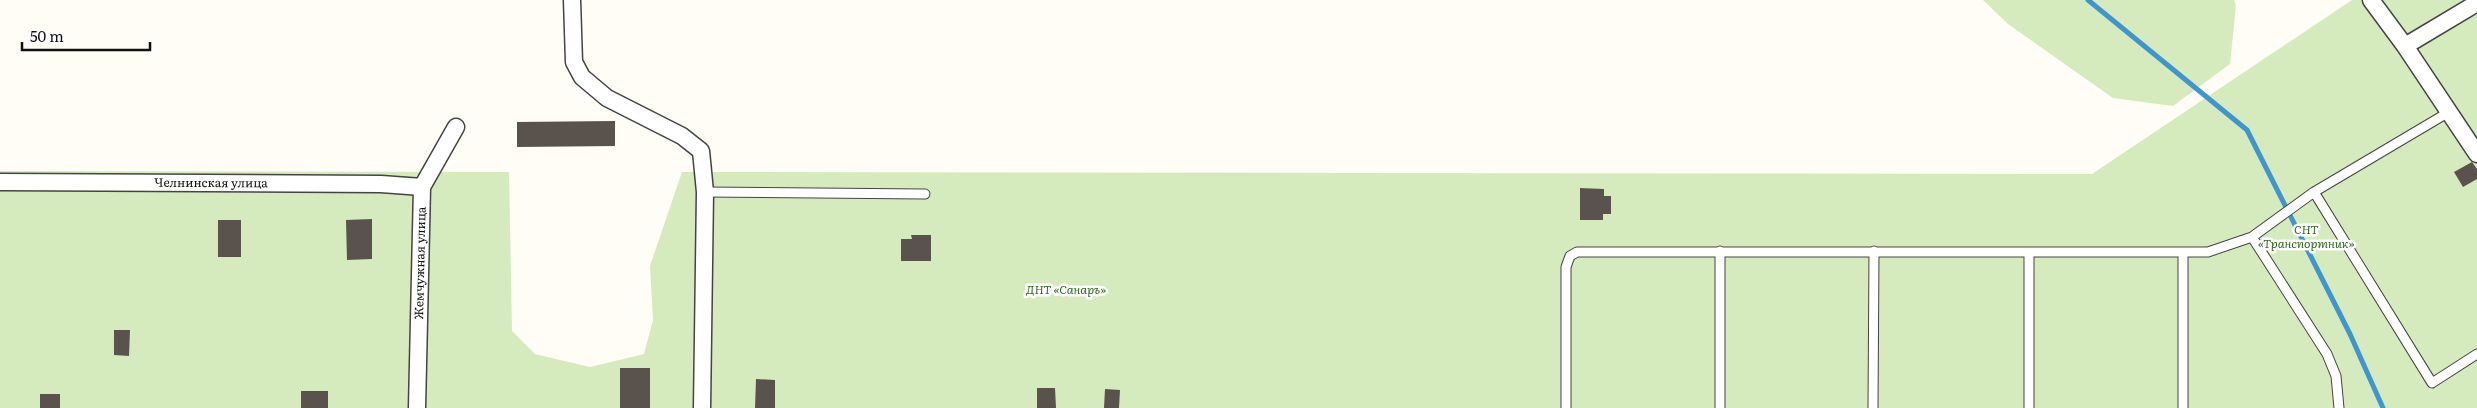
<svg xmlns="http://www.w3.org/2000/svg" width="2477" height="408" font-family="Literata,serif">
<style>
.green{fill:#d5ebbd}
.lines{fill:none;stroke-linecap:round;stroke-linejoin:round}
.stream{stroke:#3f96cf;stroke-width:5}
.building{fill:#5a524d}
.service-casing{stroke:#444;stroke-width:11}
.minor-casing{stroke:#444;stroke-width:19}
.service{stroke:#fff;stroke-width:9}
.minor{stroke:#fff;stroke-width:16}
.labels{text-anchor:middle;stroke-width:5;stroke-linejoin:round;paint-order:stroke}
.street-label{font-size:12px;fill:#111;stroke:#fff}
.park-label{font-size:12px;font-style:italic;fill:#2f6b1f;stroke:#fff}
</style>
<rect width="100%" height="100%" fill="#fffdf5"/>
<!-- green -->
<path class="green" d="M1983 0H2234L2236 6 2230 64 2173 106 2113 98 2008 24Z
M2352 0H2477V408H0V171L509 172 512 331 535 354 590 367 644 354 653 320 650 266 682 172 2092 174Z"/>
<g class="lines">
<!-- stream -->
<path class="stream" d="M2088 0 2247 130 2350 334 2383 408"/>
</g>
<!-- building -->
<path class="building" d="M615 121V146L517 147V122Z
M2472 162 2477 169V179L2463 187 2454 172Z
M1580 188 1604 189V196H1611V214H1603V220H1580Z
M372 219V259L347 260 346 220Z
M218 220H241V257H218Z
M911 235H931V261H901V239H912Z
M114 330H130L129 356 114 355Z
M620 368H650V408H620Z
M756 379 775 380V408H755Z
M1037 388H1055L1056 408H1037Z
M1105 389 1120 390 1119 408H1104Z
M301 391H328V408H301Z
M40 394H60V408H40Z"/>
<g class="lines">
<!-- service casing -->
<g class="service-casing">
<path id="service" d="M705 192 925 194
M2314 192 2432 383 2477 354
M2252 237 2327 354 2336 376 2339 408
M2029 252V408
M1566 408V267L1570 256 1577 252H2208L2252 237 2314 192 2449 112
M1720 408V251
M1873 408 1874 251
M2183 408V253"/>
</g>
<!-- minor casing -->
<g class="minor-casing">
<g id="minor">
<path d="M572 0 574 62 582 77 607 98 682 136 701 151 705 192 702 408"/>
<path d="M2371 0 2405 46 2477 154"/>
<path d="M2405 46 2477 3"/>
<path id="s1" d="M0 182 381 184 422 187"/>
<path id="s2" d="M417 408 422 187 456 127"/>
</g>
</g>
<!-- service -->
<use href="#service" class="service"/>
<!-- minor -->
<use href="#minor" class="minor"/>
</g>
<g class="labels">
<!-- street labels -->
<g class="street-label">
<text dy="4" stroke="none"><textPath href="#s1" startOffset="211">Челнинская улица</textPath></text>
<text dy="4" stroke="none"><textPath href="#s2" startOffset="145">Жемчужная улица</textPath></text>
</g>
<!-- park labels -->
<g class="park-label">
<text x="2306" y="234">СНТ<tspan x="2306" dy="14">«Транспортник»</tspan></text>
<text x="1066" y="294">ДНТ «Санаръ»</text>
</g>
</g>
<!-- scale -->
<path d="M22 42v8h128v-8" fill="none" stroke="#111111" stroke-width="2.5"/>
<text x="30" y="42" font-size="15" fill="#111111" stroke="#ffffff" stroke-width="4" paint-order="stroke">50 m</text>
</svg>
